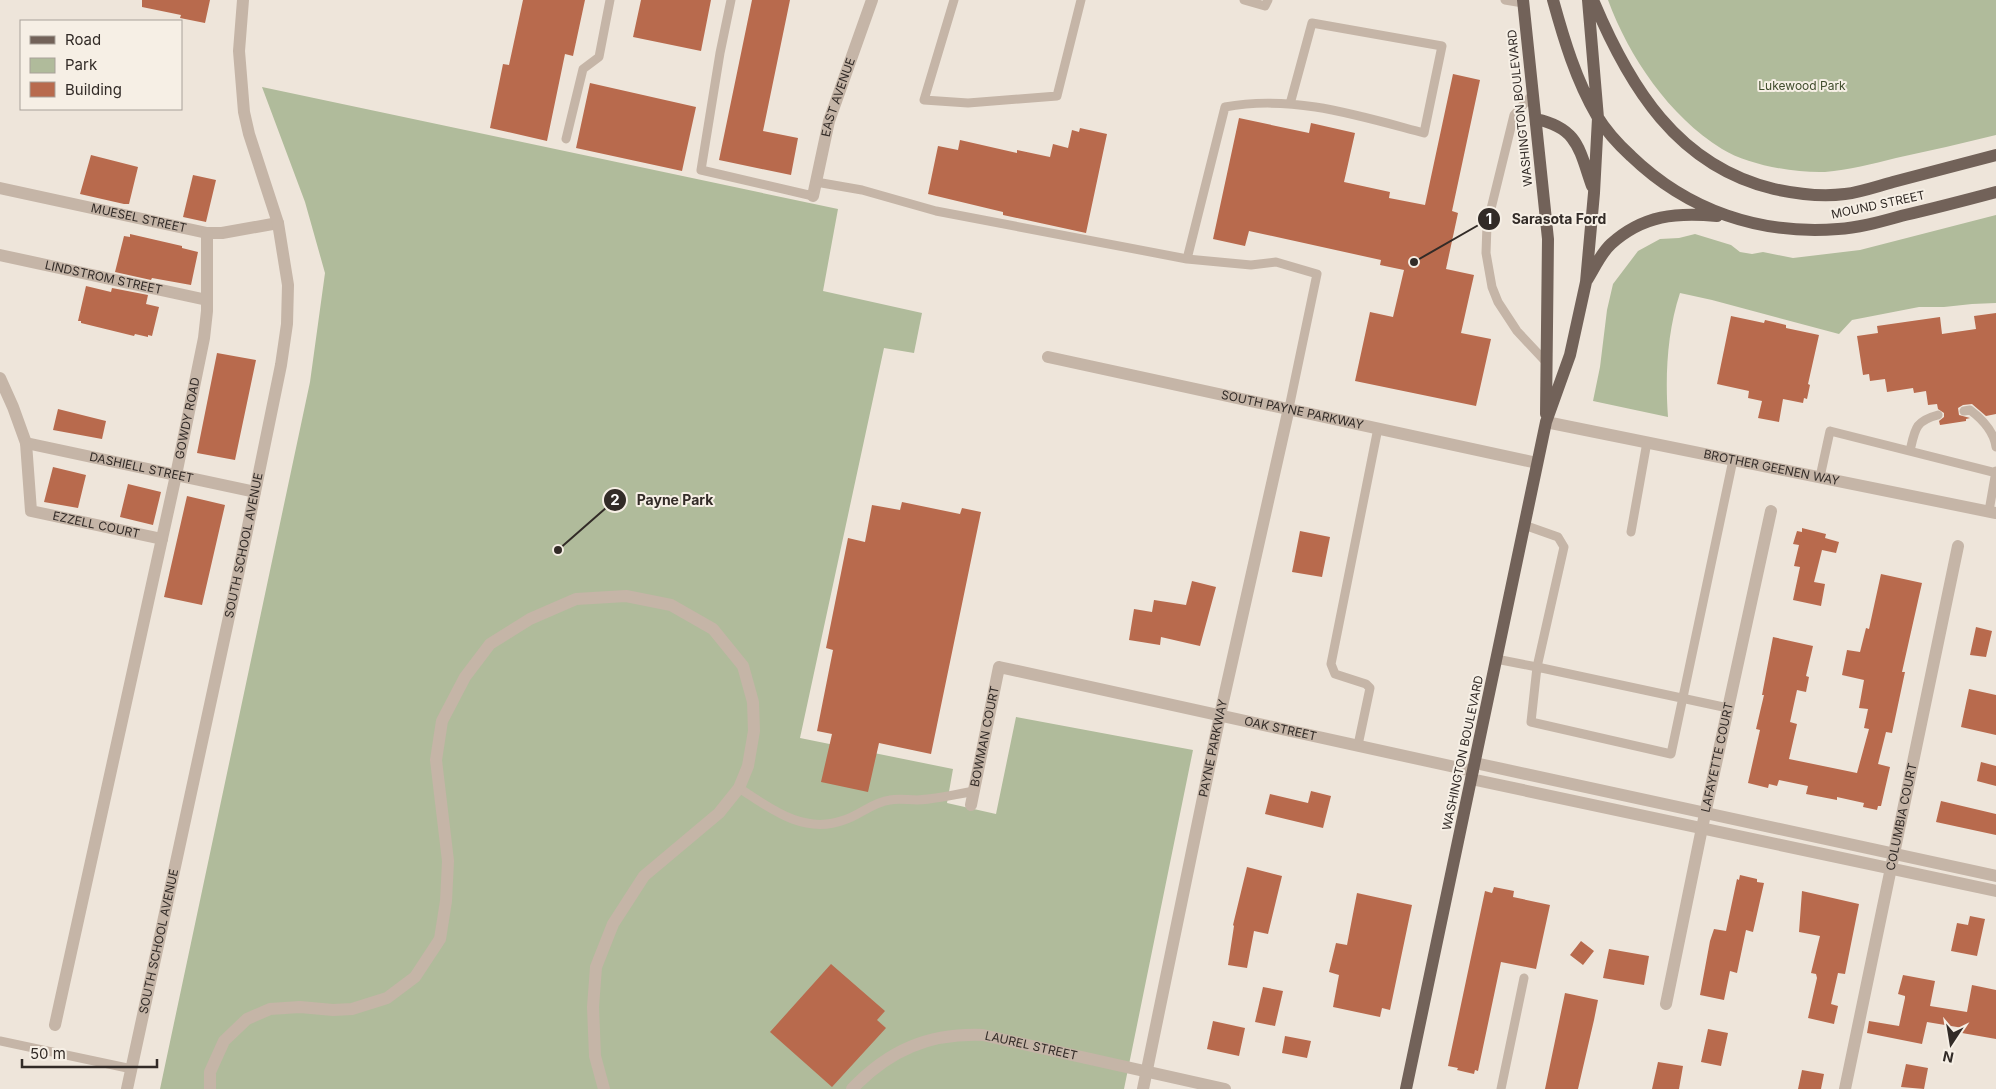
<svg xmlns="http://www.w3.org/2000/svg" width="1996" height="1089" font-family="Inter,sans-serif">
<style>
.green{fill:#b0bb9b}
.building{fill:#b86a4d}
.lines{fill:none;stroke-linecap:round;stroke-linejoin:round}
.lane{stroke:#c5b5a7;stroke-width:9}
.street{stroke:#c5b5a7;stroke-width:12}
.primary{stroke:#726259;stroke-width:12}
.labels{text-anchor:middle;stroke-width:4;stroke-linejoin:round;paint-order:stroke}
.park-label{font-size:12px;fill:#414d2d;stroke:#f6efe5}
.street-label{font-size:12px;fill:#322b27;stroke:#f6efe5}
.leader{fill:none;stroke:#322b27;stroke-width:2}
.callout-dot{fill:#322b27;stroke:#f6efe5;stroke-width:2}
.mark-label{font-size:15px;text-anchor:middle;font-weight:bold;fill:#fff}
.callout-label{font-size:14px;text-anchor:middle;font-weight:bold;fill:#322b27;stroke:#f6efe5;stroke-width:4;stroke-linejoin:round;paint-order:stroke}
</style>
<rect width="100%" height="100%" fill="#eee5da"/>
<!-- green -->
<path class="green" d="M1608 0H1996V135C1963 143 1929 151 1896 158 1872 164 1849 170 1825 172 1794 173 1748 165 1722 149 1669 116 1629 57 1608 0Z
M262 87 838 209 823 291 922 313 914 353 884 348 800 738 953 769 947 803 996 814 1016 717 1193 750 1124 1089H160L310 382 325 273 305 202Z
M1996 215V303L1972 304 1944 307H1919L1852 320 1839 334 1712 300 1680 293C1667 332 1665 377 1668 417L1593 401 1600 367 1607 310 1613 284 1638 251 1660 239 1679 238 1695 234 1731 245 1740 252 1752 254 1763 252 1793 258 1860 250Z"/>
<!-- building -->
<path class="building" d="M142 0H210L205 23 180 18 181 15 142 7Z
M523 0H585L573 56 565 54 547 141 490 128 503 64 509 65Z
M641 0H711L701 51 633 37Z
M752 0H790L763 131 798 138 791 175 719 160Z
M1453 74 1480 80 1452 211 1458 213 1446 269 1474 275 1461 333 1491 339 1476 406 1355 381 1370 312 1393 317 1404 270 1380 265 1381 260 1249 231 1245 246 1213 239 1239 118 1309 133 1311 123 1355 133 1344 182 1390 192 1389 198 1425 205Z
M590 83 696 107 682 171 576 148Z
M1080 128 1107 134 1086 233 1003 215V212L928 194 938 146 958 150 960 140 1017 153V150L1050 157 1053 144 1068 148 1072 130 1079 132Z
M91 155 138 167 129 204H124L80 194Z
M193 175 216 180 206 222 183 217Z
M130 234 182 246V248L198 252 191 285 152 278 151 280 115 272 124 236 130 237Z
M86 286 111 292 112 288 148 295 146 304 159 307 152 336 148 335V337L135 334 134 336 81 323V321H78Z
M1996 313V414L1986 416 1972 404 1963 405 1958 408 1959 415 1970 418 1966 419V421L1940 425 1939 421 1944 417V413L1938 409 1937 404 1928 405 1926 391 1914 393 1913 388 1887 392 1885 379 1870 381 1869 374 1863 375 1857 336 1878 333 1877 326 1940 317 1942 334 1976 329 1974 316Z
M1731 316 1764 323 1765 320 1786 325V328L1819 335 1808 384 1810 385 1807 399 1804 398 1803 403 1783 399 1779 422 1758 418 1762 401 1748 398 1749 391 1717 384Z
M217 353 256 360 235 460 197 453Z
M58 409 106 421 102 439 53 430Z
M53 467 86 475 78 508 44 502Z
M128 484 161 492 153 525 120 517Z
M187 496 225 505 202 605 164 597Z
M902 502 960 514 962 508 981 512 931 754 879 743 868 792 821 782 832 734 817 731 833 650 826 648 848 538 865 542 872 505 900 510Z
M1802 528 1826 534 1825 538 1839 542 1836 553 1822 550 1814 582 1825 584 1821 606 1793 600 1800 567 1794 566 1799 545 1793 544 1797 531 1802 532Z
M1300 531 1330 537 1322 577 1292 572Z
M1881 574 1922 583 1902 672H1905L1892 733 1886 732 1878 764 1890 767 1881 806H1878L1877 810 1863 807 1864 803 1837 797V800L1806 794 1808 786 1779 780 1777 786 1769 784 1768 788 1748 783 1760 730 1756 729 1764 695H1762L1773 637 1813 646 1806 676 1809 677 1806 692 1797 690 1790 722 1797 724 1789 759 1857 773 1869 729 1864 728 1868 709 1859 708 1864 680 1842 675 1847 650 1860 652 1866 628 1869 629Z
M1192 581 1216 587 1200 646 1161 637 1160 645 1129 640 1134 609 1152 612 1154 600 1186 605Z
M1976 627 1992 631 1986 657 1970 655Z
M1969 689 1996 695V735L1961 727Z
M1981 762 1996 766V786L1977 781Z
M1311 791 1331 796 1323 828 1265 814 1270 794 1308 803Z
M1941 801 1996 814V835L1936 822Z
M1247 867 1282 876 1268 934 1254 931 1247 968 1228 965 1234 926 1233 925Z
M1740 875 1757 879V882L1764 883 1753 932 1746 930 1737 973 1730 971 1724 1000 1700 995 1710 941 1714 929 1726 931 1737 879 1739 880Z
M1494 887 1514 891 1513 897 1550 905 1536 969 1501 962 1478 1071 1475 1070 1474 1074 1457 1070 1458 1068 1448 1066 1485 891 1492 893Z
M1802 891 1859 904 1845 974 1838 973 1831 1004 1838 1006 1834 1024 1808 1018 1817 978 1816 974 1811 973 1820 936 1799 932Z
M1357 893 1412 905 1390 1010 1382 1008 1380 1017 1333 1007 1339 975 1329 972 1336 943 1347 945Z
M1970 916 1985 919 1977 956 1951 951 1957 923 1968 925Z
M1581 941 1594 951 1583 965 1570 955Z
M1609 949 1649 956 1644 985 1603 978Z
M831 964 885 1011 877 1020 886 1028 832 1087 770 1032Z
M1903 975 1935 981 1930 1006 1967 1012 1972 985 1996 990V1039L1962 1033 1963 1028 1927 1022 1922 1044 1867 1033 1869 1021 1899 1026 1905 998V996L1898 994Z
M1263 987 1283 991 1275 1026 1255 1022Z
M1565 993 1598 1000 1594 1020 1578 1089H1545Z
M1213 1021 1245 1028 1239 1056 1207 1049Z
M1708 1029 1728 1033 1721 1066 1701 1062Z
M1285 1036 1311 1041 1307 1058 1282 1053Z
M1658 1062 1683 1066 1679 1089H1652Z
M1906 1064 1928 1068 1924 1089 1901 1087Z
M1802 1070 1824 1074 1821 1089H1798Z"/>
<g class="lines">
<!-- lane -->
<path class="lane" d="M731 0 720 53 701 170 813 196
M954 0 924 100 968 103 1057 96 1081 0
M1244 0 1265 6 1268 0
M1505 0 1523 3
M1533 94 1514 115 1487 225 1486 253 1492 287 1498 302 1517 331 1546 362
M566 139 583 69 599 57 610 0
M816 182 862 190 936 211 1187 259 1225 107C1292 94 1360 116 1424 133L1442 46 1312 23 1290 104
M1187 259 1251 265 1276 262 1317 274 1289 408
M1964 411 1970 410C1982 419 1994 432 1996 447
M1910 451C1915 429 1915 421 1938 415
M1820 477 1830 431 1996 473
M1989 511 1996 471
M1524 525 1558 537 1564 547 1537 667 1728 708
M1631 532 1647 442
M1496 659 1537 667 1531 722 1671 754 1733 460
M1358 745 1370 688 1366 684 1335 674 1331 664 1378 428
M739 788C771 809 804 835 844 820 860 815 873 802 890 800 899 798 908 800 917 800 936 799 955 795 974 791
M0 1041 132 1069
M1501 1089 1524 978"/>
<!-- street -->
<g class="street">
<path id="s1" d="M0 188 207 233H222L278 223"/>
<path id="s2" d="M813 196 829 121 872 0"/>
<path id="s3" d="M0 255 207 300"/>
<path id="s4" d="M1048 357 1537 463"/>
<path id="s5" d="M0 378 13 407 26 443 31 511 162 539"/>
<path id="s6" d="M1546 422 1996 513"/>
<path id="s7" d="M26 443 255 492"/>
<path d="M1475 763 1996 876"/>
<path d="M1471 779 1996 891"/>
<path id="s8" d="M971 805 999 667 1473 771"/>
<path id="s9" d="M1666 1004 1702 828 1771 511"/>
<path id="s10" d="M55 1025 176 475 204 338 207 311V233"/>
<path id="s11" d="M127 1089 238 575 281 365 287 324 288 285 278 223 249 134 244 112 239 51 243 0"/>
<path d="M210 1089V1072L224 1041 247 1019 270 1009 300 1007 333 1010 352 1009 387 998 415 977 440 939 446 901 448 861 436 760 442 721 465 677 490 644 530 619 576 599 626 596 671 605 713 629 743 666 753 702 754 731 748 766 739 788 719 813 644 876 613 924 596 967 593 1007 595 1056 604 1089"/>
<path id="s12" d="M852 1089C889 1050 929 1033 983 1035L1225 1089"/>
<path id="s13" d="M1143 1089 1220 715 1289 408"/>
<path id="s14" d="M1845 1089 1958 546"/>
</g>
<!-- primary -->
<path class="primary" d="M1523 0 1548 239 1546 414
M1553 0C1564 40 1576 80 1597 116 1606 131 1619 145 1631 156 1688 211 1760 235 1838 229 1860 228 1883 221 1905 215 1935 208 1966 200 1996 192
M1593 0C1629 86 1677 166 1774 189 1797 194 1822 197 1845 194 1861 192 1878 186 1893 182 1927 173 1962 164 1996 155
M1536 119C1578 128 1579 149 1592 186
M1587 280C1594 269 1601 253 1611 244 1643 215 1677 212 1717 216
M1406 1089 1546 422 1570 355 1586 282 1594 193 1598 118 1588 0"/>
</g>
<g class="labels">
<!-- park labels -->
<g class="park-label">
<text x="1802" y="90">Lukewood Park</text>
</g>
<!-- street labels -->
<g class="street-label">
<text dy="4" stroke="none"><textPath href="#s2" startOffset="102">EAST AVENUE</textPath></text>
<text transform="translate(1520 108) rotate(-96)" y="4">WASHINGTON BOULEVARD</text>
<text transform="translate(1878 205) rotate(-12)" y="4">MOUND STREET</text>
<text dy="4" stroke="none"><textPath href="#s1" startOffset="142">MUESEL STREET</textPath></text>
<text dy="4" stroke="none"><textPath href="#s3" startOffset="106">LINDSTROM STREET</textPath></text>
<text dy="4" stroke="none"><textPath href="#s4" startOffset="250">SOUTH PAYNE PARKWAY</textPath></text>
<text dy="4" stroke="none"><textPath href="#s10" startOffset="621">GOWDY ROAD</textPath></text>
<text dy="4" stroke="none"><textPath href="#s6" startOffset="230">BROTHER GEENEN WAY</textPath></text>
<text dy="4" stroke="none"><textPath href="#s7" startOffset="118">DASHIELL STREET</textPath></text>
<text dy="4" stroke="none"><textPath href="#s5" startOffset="205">EZZELL COURT</textPath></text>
<text dy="4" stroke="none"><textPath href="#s11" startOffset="556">SOUTH SCHOOL AVENUE</textPath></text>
<text dy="4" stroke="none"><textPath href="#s8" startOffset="429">OAK STREET</textPath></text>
<text dy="4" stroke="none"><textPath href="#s8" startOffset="70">BOWMAN COURT</textPath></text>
<text dy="4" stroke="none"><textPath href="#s13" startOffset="348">PAYNE PARKWAY</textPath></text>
<text transform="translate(1463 753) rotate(-78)" y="4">WASHINGTON BOULEVARD</text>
<text dy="4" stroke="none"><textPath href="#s9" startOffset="252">LAFAYETTE COURT</textPath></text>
<text dy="4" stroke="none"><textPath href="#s14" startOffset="278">COLUMBIA COURT</textPath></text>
<text dy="4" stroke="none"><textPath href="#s11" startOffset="151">SOUTH SCHOOL AVENUE</textPath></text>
<text dy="4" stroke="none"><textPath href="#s12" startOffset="196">LAUREL STREET</textPath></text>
</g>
</g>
<!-- callouts -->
<path class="leader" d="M1414 262L1489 219M558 550L615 500"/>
<g class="callout-dot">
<circle cx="1414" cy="262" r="5"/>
<circle cx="558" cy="550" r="5"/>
<circle cx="1489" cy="219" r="12"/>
<circle cx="615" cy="500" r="12"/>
</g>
<g class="mark-label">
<text x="1489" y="224">1</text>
<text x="615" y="505">2</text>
</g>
<g class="callout-label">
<text x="1559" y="224">Sarasota Ford</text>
<text x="675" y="505">Payne Park</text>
</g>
<!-- legend -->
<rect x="20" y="20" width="162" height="90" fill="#f6efe5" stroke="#a8a199"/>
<rect x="30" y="36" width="25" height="8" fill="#726259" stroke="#a8a199"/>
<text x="65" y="45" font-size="15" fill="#322b27">Road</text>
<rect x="30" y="58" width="25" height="15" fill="#b0bb9b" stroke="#a8a199"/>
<text x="65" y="70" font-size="15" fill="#322b27">Park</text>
<rect x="30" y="82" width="25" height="15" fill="#b86a4d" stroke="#a8a199"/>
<text x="65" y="95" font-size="15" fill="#322b27">Building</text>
<!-- north arrow -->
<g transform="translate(1951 1044) rotate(192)" stroke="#f6efe5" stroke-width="4" paint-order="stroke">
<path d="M0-4L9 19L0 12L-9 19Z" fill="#322b27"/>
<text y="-8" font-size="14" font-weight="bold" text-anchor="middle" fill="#322b27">N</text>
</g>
<!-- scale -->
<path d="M22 1059v8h135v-8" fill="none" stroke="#322b27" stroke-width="2.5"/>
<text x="30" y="1059" font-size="15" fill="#322b27" stroke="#f6efe5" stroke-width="4" paint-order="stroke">50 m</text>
</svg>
